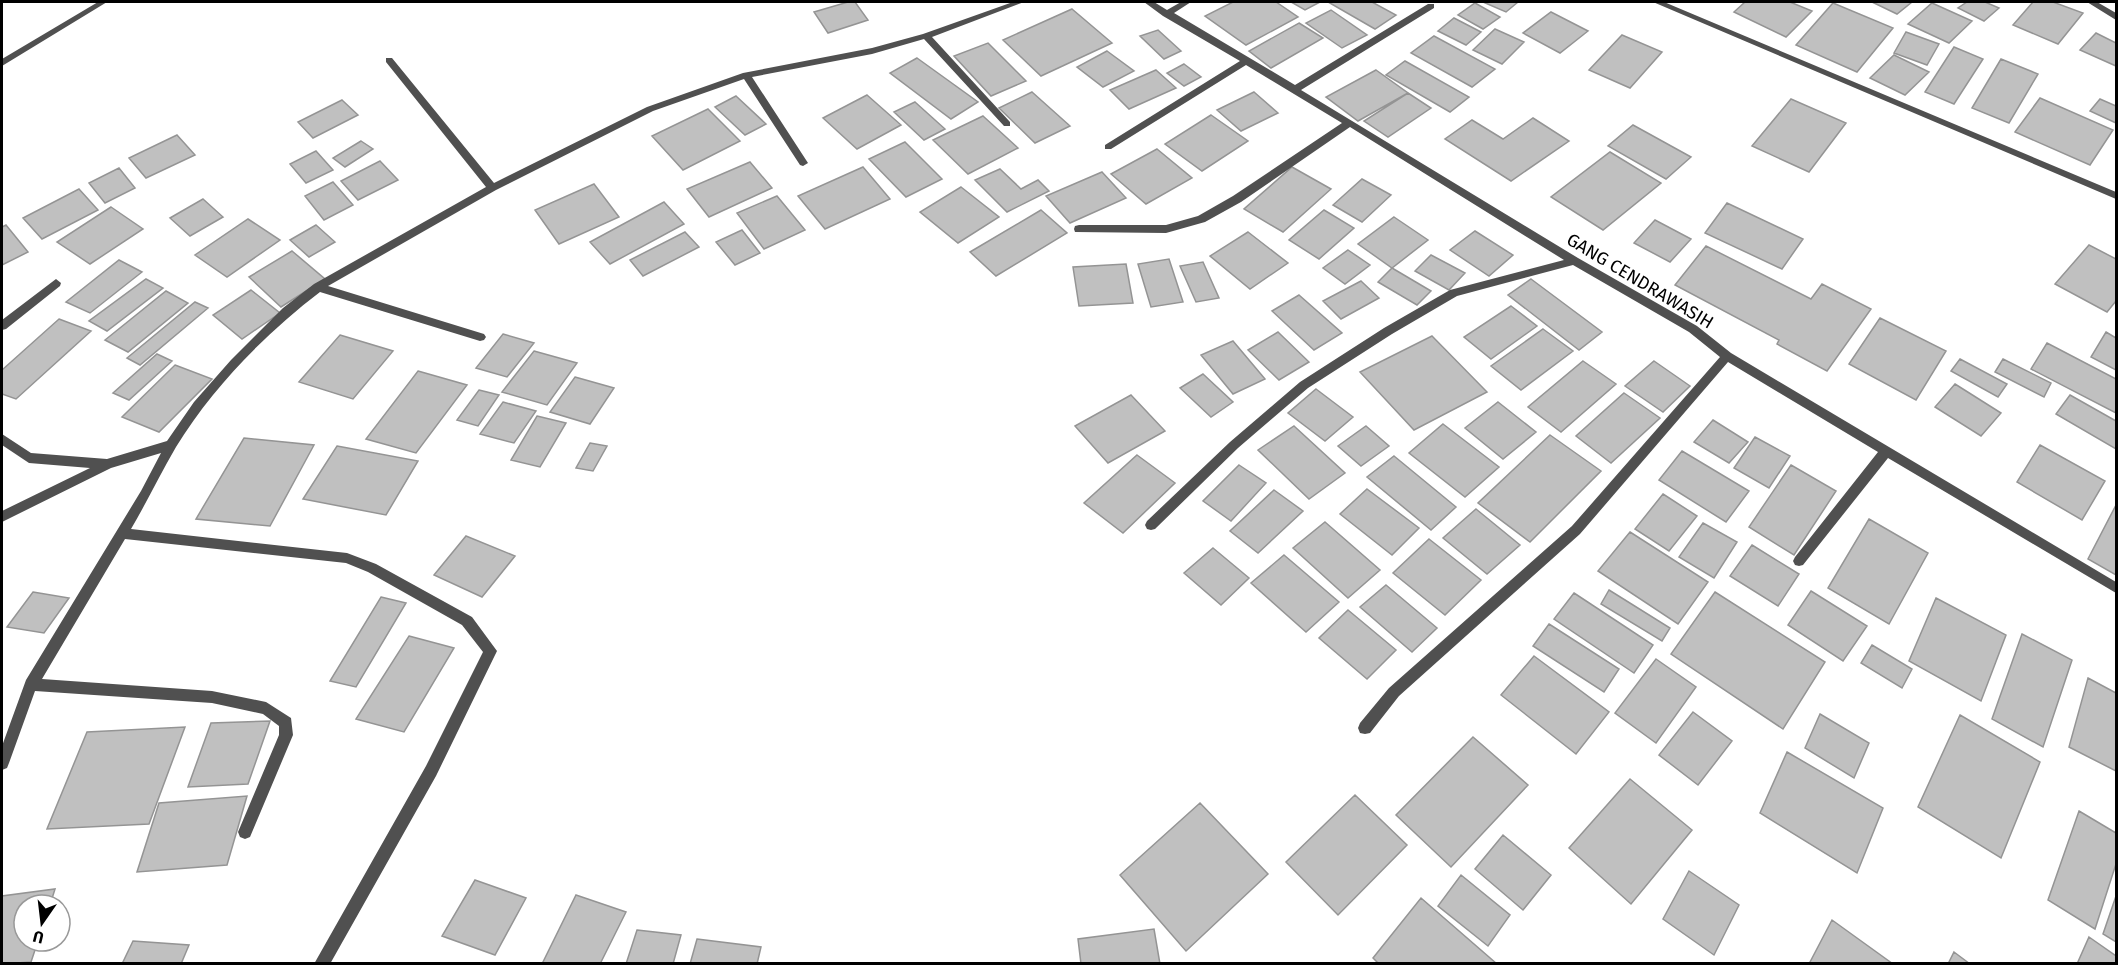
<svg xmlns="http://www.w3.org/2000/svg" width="2118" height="965" font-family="'Fira Sans',sans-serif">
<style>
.building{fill:#c0c0c0;stroke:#949494;stroke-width:1.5}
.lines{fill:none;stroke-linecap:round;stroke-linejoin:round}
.minor{fill:#505050;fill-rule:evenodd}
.labels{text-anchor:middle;stroke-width:4.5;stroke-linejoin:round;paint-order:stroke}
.street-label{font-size:18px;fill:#000;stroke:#fff}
</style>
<rect width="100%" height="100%" fill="#fff"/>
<!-- building -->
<path class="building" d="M848 2H855L868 20 828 33 814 12Z
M1233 2H1276L1298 17 1246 45 1205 16Z
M1291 2H1320L1305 10Z
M1328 2H1372L1396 15 1375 29Z
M1483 2H1518L1506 12Z
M1745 2H1790L1812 11 1786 37 1734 12Z
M1872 2H1912L1897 14Z
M1967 2H1985L1999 8 1984 21 1958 8Z
M2033 2H2053L2083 13 2058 44 2013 25Z
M1475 3 1500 17 1483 29 1458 15Z
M1833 3 1893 28 1857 72 1796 45Z
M1932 3 1972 21 1949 43 1908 24Z
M1072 9 1112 43 1041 76 1003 40Z
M1331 10 1367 35 1342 48 1306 23Z
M1551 12 1588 31 1560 53 1523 33Z
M1454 18 1481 32 1466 45 1438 31Z
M1299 23 1323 38 1271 68 1249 51Z
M1495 29 1524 42 1502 64 1473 50Z
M1158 30 1181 51 1164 59 1140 36Z
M1906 32 1939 44 1927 65 1894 53Z
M2096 33 2116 43V66L2080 50Z
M1622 35 1662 52 1630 88 1589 70Z
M1434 36 1495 69 1472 87 1411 53Z
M988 43 1026 81 991 96 954 56Z
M1954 47 1983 59 1954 104 1925 92Z
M1107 51 1134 71 1103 87 1077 67Z
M1894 55 1929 72 1905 95 1870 78Z
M917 58 978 102 951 119 890 73Z
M2001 59 2038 74 2009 123 1972 108Z
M1405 61 1469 97 1450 112 1386 75Z
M1184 64 1201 77 1184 86 1167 73Z
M1156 70 1176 88 1129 109 1110 90Z
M1376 70 1408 93 1358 121 1326 97Z
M1032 92 1070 126 1035 143 999 108Z
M1254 92 1278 113 1241 131 1217 110Z
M1408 93 1431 108 1388 137 1364 121Z
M867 95 901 125 857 149 823 118Z
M736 96 766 124 745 135 715 107Z
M2040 98 2113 130 2090 165 2015 132Z
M1791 99 1846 123 1809 172 1752 146Z
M2100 99 2116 106V123L2090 111Z
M342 100 358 115 313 138 298 122Z
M915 102 945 129 924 140 894 112Z
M708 109 740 141 683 170 652 136Z
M1211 115 1248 141 1202 171 1165 144Z
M983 116 1018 148 968 174 933 140Z
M1533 118 1569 141 1511 181 1445 139 1472 120 1503 139Z
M1633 125 1691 157 1666 179 1608 146Z
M177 135 195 155 146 178 129 158Z
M361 141 373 149 345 167 333 158Z
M905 142 942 179 906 197 869 159Z
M1157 149 1192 178 1146 204 1111 174Z
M316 151 333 170 306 183 290 164Z
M1610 152 1661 183 1603 230 1551 197Z
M380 161 398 180 358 200 341 181Z
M750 162 772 188 709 217 687 189Z
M863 167 890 199 825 229 798 196Z
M1292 167 1331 189 1283 232 1244 209Z
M119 168 135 188 105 203 89 183Z
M1000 169 1021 189 1038 180 1049 191 1007 212 975 180Z
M1102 172 1126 198 1070 223 1046 196Z
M1362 179 1391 195 1362 222 1333 205Z
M333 182 353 205 324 220 305 196Z
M594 184 619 217 559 244 535 210Z
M961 187 999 217 958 243 920 212Z
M79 189 98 210 42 239 23 218Z
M777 196 805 230 764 249 737 213Z
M203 199 223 217 190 236 170 218Z
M664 202 684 224 610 264 590 242Z
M1727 203 1803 239 1782 269 1705 233Z
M111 207 143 229 90 264 57 242Z
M1041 210 1067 233 996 276 970 252Z
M1324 210 1354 228 1319 259 1289 240Z
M1394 217 1428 240 1392 268 1358 244Z
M248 219 280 240 227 277 195 255Z
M1655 220 1691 239 1670 262 1634 243Z
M6 225 28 252 2 265V227Z
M316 225 335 242 309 257 290 240Z
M742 230 760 253 735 265 716 242Z
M1475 231 1513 255 1489 276 1450 250Z
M685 232 699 247 643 276 630 260Z
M1248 232 1288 263 1250 289 1210 256Z
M2089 245 2116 259V301L2107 312 2055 284Z
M1706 246 1811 299 1822 284 1871 309 1827 371 1777 344 1779 340 1675 285Z
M1348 250 1370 265 1345 284 1323 268Z
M292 251 325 279 281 307 249 277Z
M1431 255 1465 273 1449 290 1415 271Z
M1169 259 1183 302 1151 307 1138 264Z
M119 260 142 272 90 313 66 302Z
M1203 262 1219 298 1196 302 1180 266Z
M1126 264 1133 303 1079 306 1073 267Z
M1392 268 1431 291 1417 305 1378 282Z
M146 279 163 288 107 331 89 321Z
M1531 279 1602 332 1579 350 1508 295Z
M1361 281 1379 298 1341 319 1323 301Z
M251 290 280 313 242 339 213 315Z
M166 291 188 303 128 352 105 340Z
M1299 295 1342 333 1314 350 1272 311Z
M195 302 208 308 140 365 127 358Z
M1511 306 1537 326 1491 359 1464 337Z
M1880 318 1946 351 1916 400 1849 364Z
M59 319 91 331 16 399 2 394V370Z
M1543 329 1573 351 1521 390 1491 366Z
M1278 332 1309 362 1279 380 1248 350Z
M2106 332 2116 338V370L2091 357Z
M503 334 534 343 507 377 476 368Z
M340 335 393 351 353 399 299 382Z
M1432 336 1487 392 1414 430 1360 372Z
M1233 341 1265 379 1233 394 1201 355Z
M2047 343 2116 379V413L2031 369Z
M534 351 577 363 547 405 502 392Z
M157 354 172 361 129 400 113 393Z
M1960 359 2007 384 1998 397 1951 371Z
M2003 359 2051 383 2044 397 1995 372Z
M1583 361 1616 384 1561 432 1528 407Z
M1654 361 1690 386 1663 412 1625 386Z
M175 365 212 379 159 432 122 417Z
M418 371 467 385 416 453 366 439Z
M1203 374 1233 402 1211 417 1180 388Z
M575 377 614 388 590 424 550 412Z
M1955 384 2001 413 1981 436 1935 407Z
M1316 389 1353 417 1325 441 1288 413Z
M479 390 499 395 478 426 457 420Z
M1624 393 1660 418 1611 463 1576 436Z
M1131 395 1165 431 1108 463 1075 426Z
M2070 395 2116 421V449L2056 414Z
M503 402 536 411 514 443 480 434Z
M1498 402 1536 432 1503 459 1465 428Z
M537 416 566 423 540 467 511 460Z
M1713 420 1748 442 1729 463 1694 442Z
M1443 424 1499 467 1465 497 1409 453Z
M1294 426 1345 473 1309 499 1258 450Z
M1366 426 1389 446 1361 466 1338 446Z
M1550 435 1601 471 1530 542 1478 503Z
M1755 437 1790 456 1769 488 1734 468Z
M244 438 314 445 270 526 196 519Z
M590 443 607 446 593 471 576 468Z
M2040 445 2105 481 2082 520 2017 482Z
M337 446 418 461 386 515 303 499Z
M1682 451 1749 491 1726 522 1659 480Z
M1137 455 1175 483 1123 533 1084 503Z
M1394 456 1456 507 1431 530 1367 477Z
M1239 465 1266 483 1231 521 1203 501Z
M1791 465 1836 491 1794 555 1749 527Z
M1367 489 1419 528 1392 555 1340 514Z
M1274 490 1303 511 1258 553 1230 531Z
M1663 494 1697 516 1669 551 1635 529Z
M2116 505V575L2088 559Z
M1476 509 1520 545 1487 574 1443 538Z
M1869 519 1928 553 1889 624 1828 588Z
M1325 522 1380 570 1348 598 1293 548Z
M1703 523 1737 542 1714 578 1679 557Z
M1630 532 1708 582 1678 624 1598 571Z
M466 536 515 556 482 597 434 575Z
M1429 539 1481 580 1445 615 1393 573Z
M1752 545 1799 574 1778 606 1730 576Z
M1213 548 1249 578 1221 605 1184 573Z
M1284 555 1339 602 1306 632 1251 583Z
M1386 585 1437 628 1412 652 1360 607Z
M1609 590 1670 628 1662 641 1601 604Z
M1811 591 1867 626 1843 661 1788 625Z
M33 592 69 598 44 633 7 627Z
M1715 592 1825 662 1783 729 1671 654Z
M1574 593 1653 645 1634 673 1554 619Z
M381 597 406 603 356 687 330 681Z
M1936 598 2006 635 1981 701 1909 661Z
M1348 610 1396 650 1367 679 1319 638Z
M1549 624 1619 669 1604 692 1533 646Z
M2022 634 2072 660 2043 747 1992 719Z
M409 636 454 648 404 732 356 719Z
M1872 645 1912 669 1902 688 1861 663Z
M1534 656 1609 712 1576 754 1501 695Z
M1656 659 1696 687 1656 743 1615 713Z
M2088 678 2116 693V771L2069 747Z
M1693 712 1732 741 1698 785 1659 755Z
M1820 714 1869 743 1854 778 1805 748Z
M1960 715 2040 762 2001 858 1918 807Z
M270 721 248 784 188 787 211 723Z
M185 727 149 824 47 829 87 732Z
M1473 737 1528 785 1451 867 1396 815Z
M1787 752 1883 808 1857 873 1760 813Z
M1630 779 1692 830 1631 904 1569 848Z
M1355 795 1407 845 1338 915 1286 862Z
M247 796 227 865 137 872 159 803Z
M1200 803 1268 874 1186 951 1120 875Z
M2079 811 2116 833V864L2095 929 2048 900Z
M1503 835 1551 875 1523 910 1475 869Z
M1689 871 1739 905 1714 955 1663 919Z
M1461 875 1510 915 1488 946 1438 906Z
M475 880 526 898 495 955 442 936Z
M55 889 50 905H24V941H38L31 962 2 964V896Z
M576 895 626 912 600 964H542Z
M2116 896V942L2103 934Z
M1421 898 1497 964H1379L1373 958Z
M1832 920 1893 964H1809Z
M1154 929 1160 964H1081L1078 939Z
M637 930 681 935 673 964H626Z
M2089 937 2116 956V964H2077Z
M697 939 761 947 757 964H690Z
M133 941 189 945 181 964H122Z
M1954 952 1970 964H1948Z"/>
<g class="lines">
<!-- minor -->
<path class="minor" d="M98 2H107L2 66V59Z
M1013 2H1024L932 37 1010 122V126H1004L924 39 872 54 752 77 808 163 803 166 800 165 744 79 653 111 496 190 328 286 484 334 486 337 484 340 480 341 320 292C265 334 212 388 176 447 160 474 147 502 131 529L347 553 376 564 472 617 497 651 436 776 330 964H314L426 766 483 652 462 625 368 572 346 563 125 539 42 679 212 691 266 702 291 718 293 735 250 837 245 839 240 837 238 832 279 735V726L263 714 212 703 35 691 9 763 7 768 2 770V746L26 680 141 491 161 453 111 468 2 522V511L90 468 29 463 2 445V434L31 453 107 459 167 441 194 402 231 360 283 308 314 284 486 187 386 62V58H392L494 183 647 107 743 73 872 48 923 34Z
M1144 2H1154L1167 10 1181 2H1191L1174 13 1295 85 1428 4H1434V8L1301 90 1578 258 1697 326 1731 353 2116 582V593L1888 458 1803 565 1799 566 1795 565 1793 561 1795 557 1878 452 1728 362 1580 534 1399 696 1370 733 1365 734 1360 733 1358 728 1360 723 1389 688 1572 526 1720 357 1689 332 1573 265 1457 296 1392 334 1308 388 1238 448 1155 529 1151 530 1147 529 1145 525 1147 521 1230 442 1300 382 1384 328 1450 290 1564 260 1350 127 1241 202 1205 222 1166 233 1075 232 1074 229 1075 226 1079 225H1166L1198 216 1233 196 1342 123 1246 65 1111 149H1105V145L1240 61 1163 16Z
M1653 2H1664L2116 192V199Z
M2087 2H2097L2116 13V20Z
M56 279 61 283 60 286 6 329 2 330V320Z"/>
</g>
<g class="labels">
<!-- street labels -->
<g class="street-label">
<text transform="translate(1640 281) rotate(31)" y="6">GANG CENDRAWASIH</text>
</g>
</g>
<!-- border -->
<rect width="2118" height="965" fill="none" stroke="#000000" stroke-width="6"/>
<!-- north arrow -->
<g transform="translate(42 923) rotate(194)"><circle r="28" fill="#ffffff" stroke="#999999" stroke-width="1.5"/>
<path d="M0-4.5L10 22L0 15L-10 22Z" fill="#000000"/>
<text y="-9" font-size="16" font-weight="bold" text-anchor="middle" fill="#000000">U</text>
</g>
</svg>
